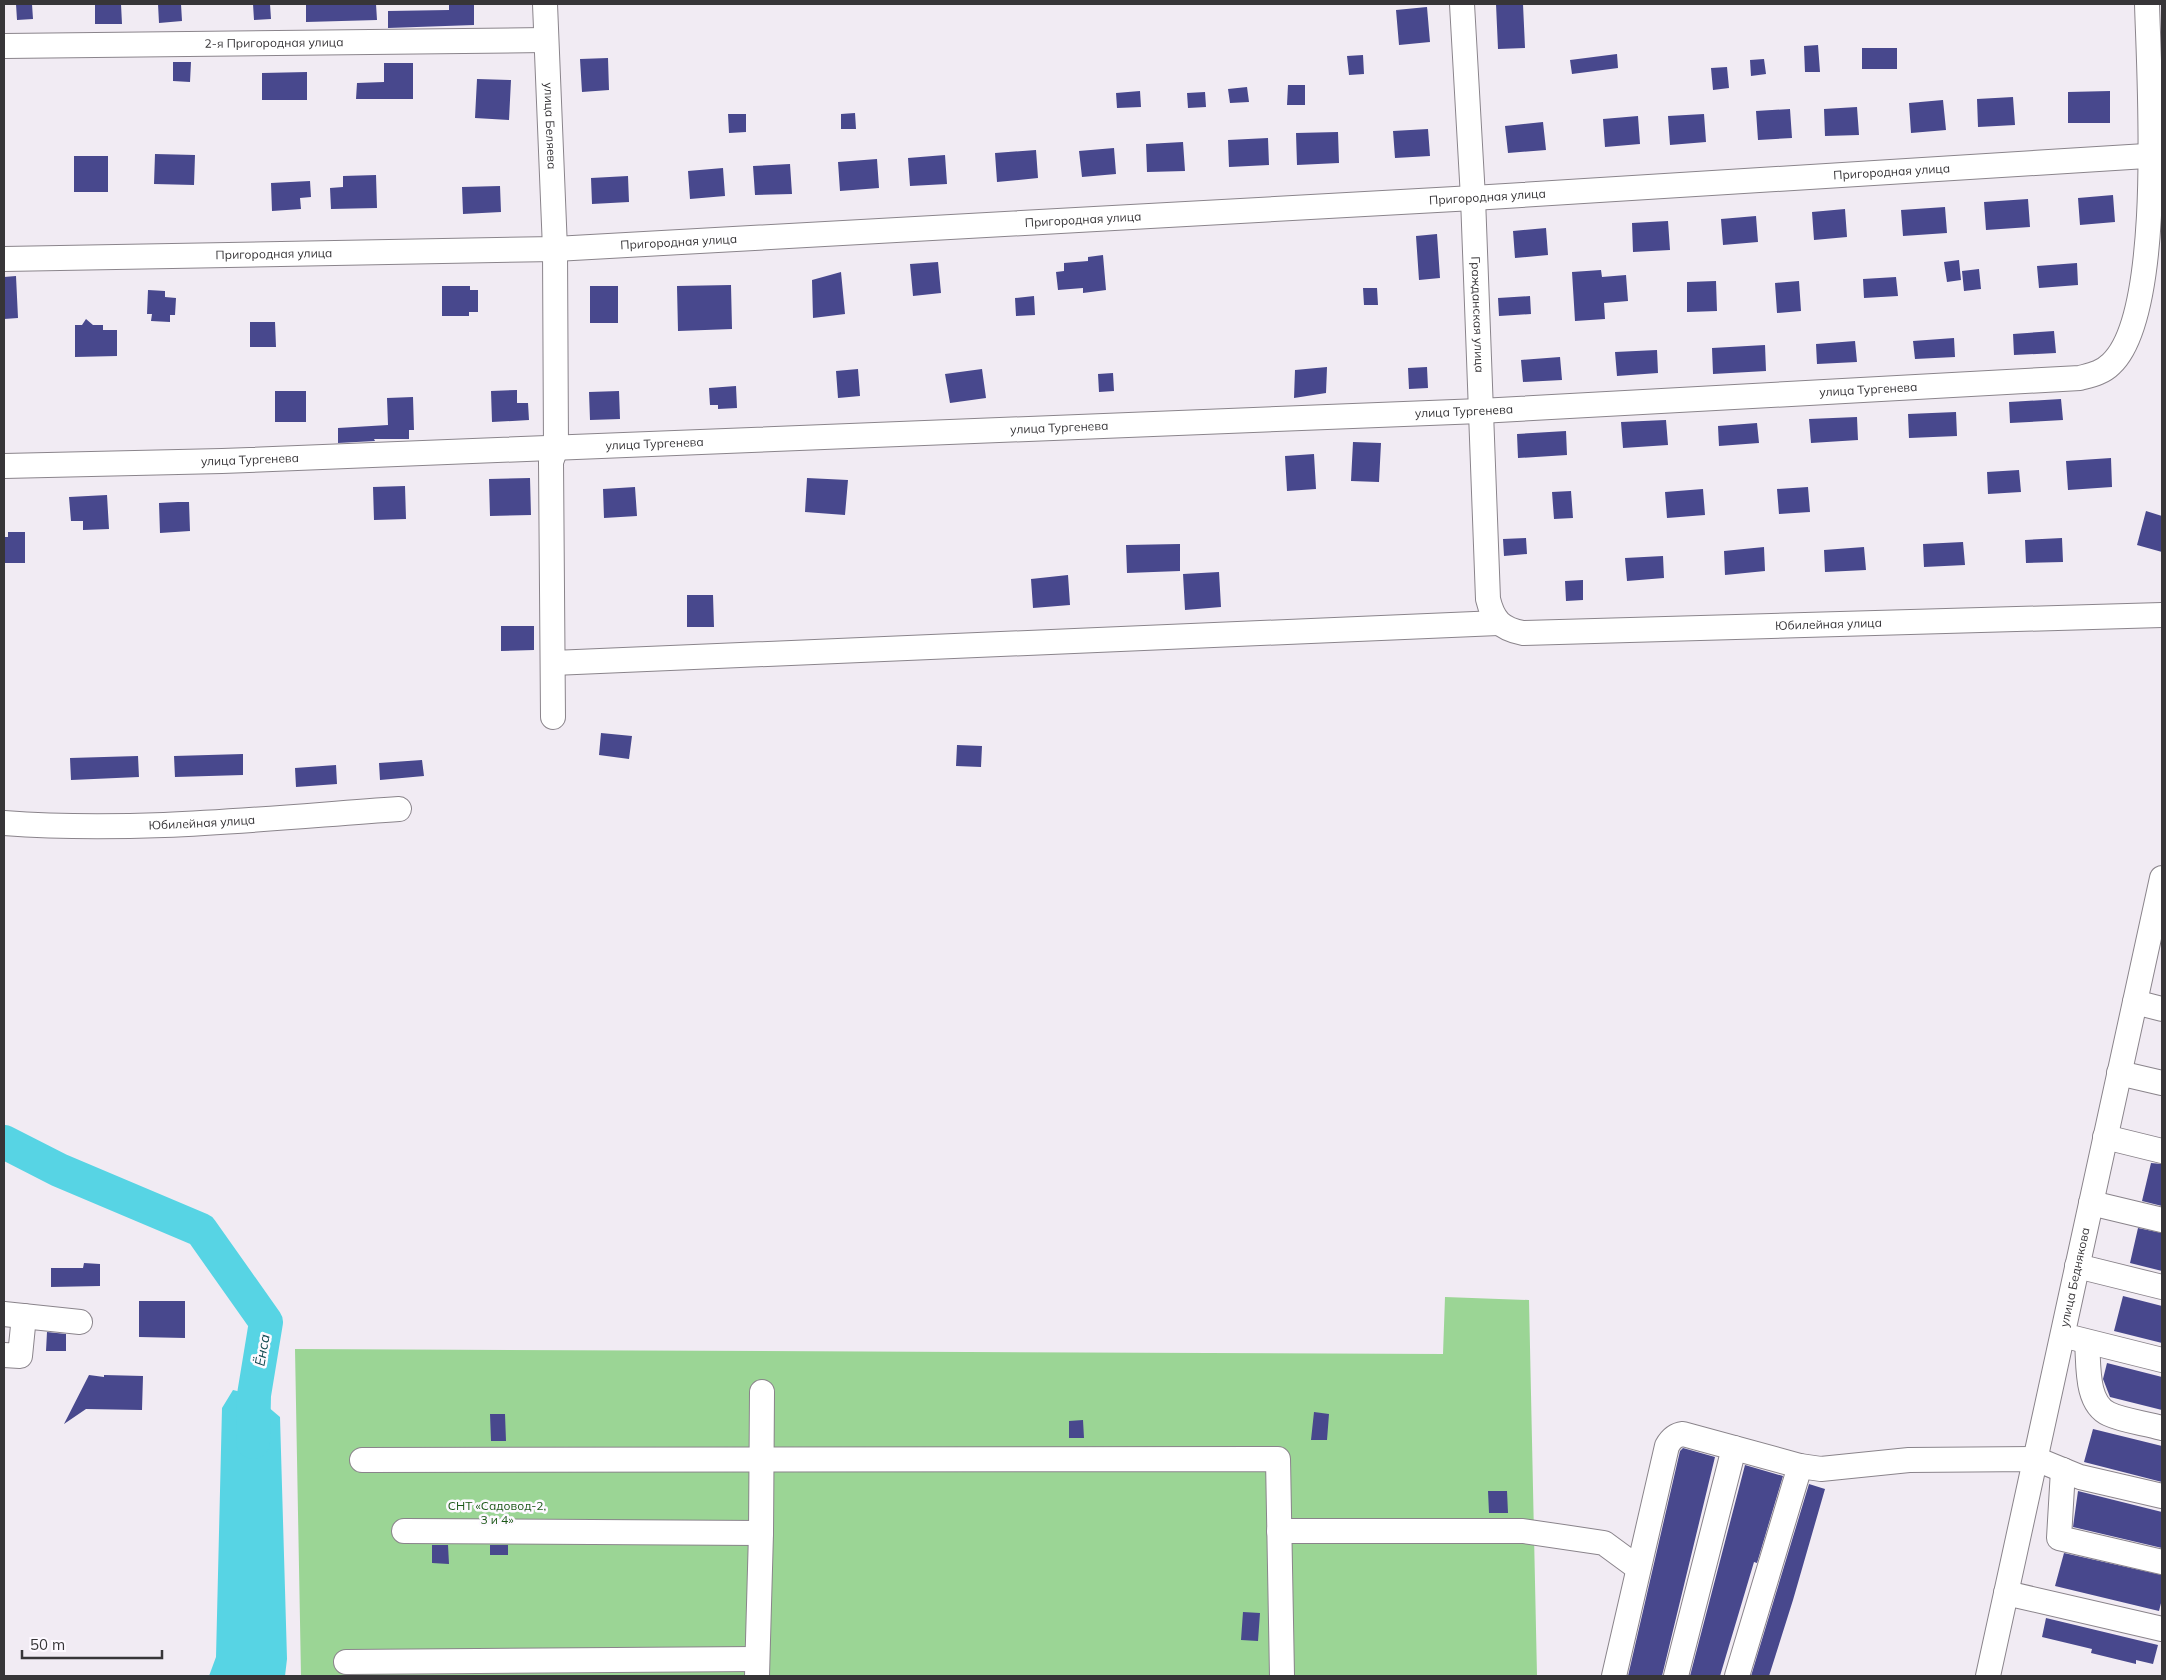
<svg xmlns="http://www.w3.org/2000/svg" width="2166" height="1680" font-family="Mulish,sans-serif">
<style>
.green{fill:#9bd595}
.water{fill:#57d4e4}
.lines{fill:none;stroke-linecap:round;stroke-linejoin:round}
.river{stroke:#57d4e4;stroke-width:34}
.building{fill:#48488d}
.minor-casing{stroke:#8a848b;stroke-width:26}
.minor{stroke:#fff;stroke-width:24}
.labels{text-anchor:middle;stroke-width:5;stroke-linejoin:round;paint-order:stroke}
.street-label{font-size:12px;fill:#373538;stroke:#fdf9ff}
.park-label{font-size:12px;fill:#1b5717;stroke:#fdf9ff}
.water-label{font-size:14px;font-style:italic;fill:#0f484f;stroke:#fdf9ff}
</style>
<rect width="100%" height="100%" fill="#f1ebf3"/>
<!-- green -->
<path class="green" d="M1445 1297 1529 1300 1537 1676H301L295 1349 1443 1354Z"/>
<!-- water -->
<path class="water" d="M233 1390 254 1395 280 1417 287 1659 285 1676H209L216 1657 222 1408Z"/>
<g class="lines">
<!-- river -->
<path class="river" d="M4 1142 59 1170 201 1230 266 1322 254 1395 253 1442"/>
</g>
<!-- building -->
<path class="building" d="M16 4H32L33 19 17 20Z
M95 4H121L122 24H95Z
M158 4H181L182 21 159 23Z
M253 4H270L271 19 254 20Z
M306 4H376L377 20 306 22Z
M449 4H474V25L388 28V11L449 10Z
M1496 4H1523L1525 48 1498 49Z
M1427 7 1430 42 1399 45 1396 10Z
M1818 45 1820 72H1805L1804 46Z
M1862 48H1897V69H1862Z
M1617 54 1618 68 1572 74 1570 60Z
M1363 55 1364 74 1349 75 1347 56Z
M608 58 609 90 582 92 580 59Z
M1764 59 1766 74 1751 76 1750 60Z
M173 62H191L190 82 173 81Z
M384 63H413V99H356L357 83 384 82Z
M1727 67 1729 88 1713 90 1711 68Z
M307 72V100H262V73Z
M477 79 511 80 509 120 475 118Z
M1288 85H1305V105H1287Z
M1247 87 1249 102 1230 103 1228 89Z
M1140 91 1141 107 1117 108 1116 93Z
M2110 91V123H2068V92Z
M1205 92 1206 107 1188 108 1187 93Z
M2013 97 2015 125 1978 127 1977 99Z
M1943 100 1946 130 1911 133 1909 103Z
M1857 107 1859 135 1825 136 1824 109Z
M1790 109 1792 138 1758 140 1756 111Z
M855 113 856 129H841V114Z
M728 114H746V132L729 133Z
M1704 114 1706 142 1670 145 1668 116Z
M1638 116 1640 144 1605 147 1603 119Z
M1543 122 1546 150 1508 153 1505 126Z
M1428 129 1430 156 1395 158 1393 131Z
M1338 132 1339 163 1297 165 1296 133Z
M1268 138 1269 165 1229 167 1228 140Z
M1183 142 1185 171 1147 172 1146 144Z
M1114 148 1116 174 1082 177 1079 151Z
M1036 150 1038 178 997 182 995 153Z
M155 154 195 155 194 185 154 184Z
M945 155 947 184 910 186 908 158Z
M74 156H108V192H74Z
M877 159 879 188 840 191 838 162Z
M790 164 792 194 755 195 753 166Z
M723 168 725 196 690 199 688 171Z
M376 175 377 208 331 209 330 188 343 187V176Z
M628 176 629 202 592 204 591 178Z
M310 181 311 197 300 198 301 209 272 211 271 183Z
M500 186 501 212 463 214 462 187Z
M2113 195 2115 222 2080 225 2078 198Z
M2028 199 2030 227 1986 230 1984 202Z
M1945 207 1947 233 1903 236 1901 210Z
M1845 209 1847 237 1814 240 1812 212Z
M1756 216 1758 242 1723 245 1721 219Z
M1668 221 1670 250 1633 252 1632 223Z
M1546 228 1548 255 1515 258 1513 231Z
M1437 234 1440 278 1419 280 1416 236Z
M1103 255 1106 290 1083 293V288L1058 290 1056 272 1064 271V263L1088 261V257Z
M1959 260 1961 280 1947 282 1944 262Z
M938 262 941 293 913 296 910 264Z
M2077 263 2078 285 2039 288 2037 266Z
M1979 269 1981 289 1964 291 1962 271Z
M1601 270 1602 277 1626 275 1628 301 1604 303 1605 319 1575 321 1572 272Z
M841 272 845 314 813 318 812 280Z
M16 276 18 318 4 319V277Z
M1896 277 1898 296 1864 298 1863 279Z
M1716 281 1717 311 1687 312V282Z
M1799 281 1801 311 1777 313 1775 283Z
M731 285 732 329 678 331 677 286Z
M442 286H470V290H478V312H469V316H442Z
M590 286H618V323H590Z
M1363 288H1377L1378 305H1364Z
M148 290 165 291V297L176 298 175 315H170V322L151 321 152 314H147Z
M1034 296 1035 315 1016 316 1015 298Z
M1530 296 1531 314 1499 316 1498 298Z
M86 319 93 325H103V330H117V356L75 357V325H82Z
M250 322H275L276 347H250Z
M2054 331 2056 353 2014 355 2013 334Z
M1954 338 1955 357 1915 359 1913 341Z
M1855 341 1857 362 1817 364 1816 344Z
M1765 345 1766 371 1713 374 1712 348Z
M1657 350 1658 373 1617 376 1615 352Z
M1560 357 1562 380 1523 382 1521 360Z
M1327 367 1326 393 1294 398 1295 370Z
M1427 367 1428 388 1409 389 1408 368Z
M858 369 860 396 838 398 836 371Z
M982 369 986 398 950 403 945 374Z
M1113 373 1114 391 1099 392 1098 374Z
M736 386 737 408 718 409V405H710L709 388Z
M517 390V403H528L529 420 492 422 491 391Z
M275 391H306V422H275Z
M619 391 620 419 590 420 589 392Z
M413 397 414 430H409V439H374L375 441 338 443V428L388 425 387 398Z
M2061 399 2063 420 2010 423 2009 402Z
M1956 412 1957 436 1909 438 1908 414Z
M1857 417 1858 440 1811 443 1809 419Z
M1666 420 1668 445 1623 448 1621 422Z
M1757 423 1759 443 1719 446 1718 426Z
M1566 431 1567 455 1518 458 1517 434Z
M1353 442 1381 443 1379 482 1351 481Z
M1314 454 1316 489 1287 491 1285 456Z
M2111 458 2112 487 2068 490 2066 461Z
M2019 470 2021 492 1988 494 1987 472Z
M530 478 531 515 490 516 489 479Z
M807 478 848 480 845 515 805 512Z
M405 486 406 519 374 520 373 487Z
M635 487 637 516 604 518 603 489Z
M1808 487 1810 512 1779 514 1777 489Z
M1703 489 1705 515 1667 518 1665 492Z
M1571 491 1573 518 1554 519 1552 492Z
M107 495 109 529 83 530V521H71L69 497Z
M178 502H189L190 531 160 533 159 503Z
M2146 511 2162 516V552L2137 545Z
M8 532H25V563H4V537H8Z
M1526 538 1527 554 1504 556 1503 539Z
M2062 538 2063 562 2026 563 2025 540Z
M1963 542 1965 565 1924 567 1923 544Z
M1180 544V571L1127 573 1126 545Z
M1764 547 1765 571 1725 575 1724 551Z
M1864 547 1866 570 1825 572 1824 550Z
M1663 556 1664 578 1627 581 1625 558Z
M1219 572 1221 607 1185 610 1183 574Z
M1068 575 1070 605 1033 608 1031 579Z
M1583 580V600L1566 601 1565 581Z
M687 595H713L714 627H687Z
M501 626H534V650L501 651Z
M601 733 632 736 629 759 599 755Z
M957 745 982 746 981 767 956 766Z
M243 754V775L175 777 174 756Z
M138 756 139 777 71 780 70 758Z
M422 760 424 776 380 780 379 763Z
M336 765 337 784 296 787 295 768Z
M2151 1163 2162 1164V1206L2142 1201Z
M2138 1228 2162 1233V1271L2130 1263Z
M84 1263 100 1264V1286L51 1287V1268H83Z
M2123 1296 2162 1306V1343L2114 1331Z
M139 1301H185V1338L139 1337Z
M47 1332 66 1334V1351H46Z
M2107 1363 2162 1377V1410L2110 1397 2103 1379Z
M89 1375 104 1377V1375L143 1376 142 1410 86 1409 64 1424Z
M1314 1412 1329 1414 1327 1440H1311Z
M490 1414H505L506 1441H491Z
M1083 1420 1084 1438H1069V1421Z
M2093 1429 2162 1446V1482L2084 1462Z
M1683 1448 1715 1457 1662 1676H1628L1680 1451Z
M1745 1465 1783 1476 1757 1563 1754 1562 1720 1676H1690Z
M1809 1484 1825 1489 1793 1600 1769 1676H1751Z
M1488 1491H1507L1508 1513H1489Z
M2078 1491 2162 1512V1548L2073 1527Z
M432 1545H448L449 1564 432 1563Z
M490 1545H508V1555H490Z
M2064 1553 2162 1575V1599L2159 1611 2055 1586Z
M1243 1612 1260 1613 1258 1641 1241 1640Z
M2046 1618 2158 1645 2153 1664 2136 1660V1664L2091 1653 2092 1649 2042 1637Z"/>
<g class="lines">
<!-- minor casing -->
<g class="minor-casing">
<g id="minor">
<path id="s1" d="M545 4 555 249 556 448 551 462 553 717"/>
<path id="s2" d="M1462 4 1473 198 1488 599C1493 620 1501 629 1523 633L2162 615"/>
<path id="s3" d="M4 46 545 40"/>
<path id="s4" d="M4 259 555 249 1473 198 2162 155"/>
<path id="s5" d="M4 466 222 461 1480 411 2080 378C2091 375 2102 373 2111 364 2165 314 2149 78 2147 4"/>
<path d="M553 663 1498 623"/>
<path id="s6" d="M4 823C136 833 268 818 399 809"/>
<path d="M2135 1002 2162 1009"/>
<path d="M2119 1073 2162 1083"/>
<path d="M2105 1137 2162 1151"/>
<path d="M2091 1203 2162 1220"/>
<path d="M2077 1266 2162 1287"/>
<path d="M4 1314 80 1322"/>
<path d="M2074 1338 2162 1360"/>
<path d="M2087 1342C2089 1363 2085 1403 2109 1414 2124 1421 2145 1423 2162 1428"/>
<path d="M4 1355 20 1356 24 1316"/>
<path d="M362 1460 1278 1459 1282 1676"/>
<path d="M2063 1470 2059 1538 2162 1562"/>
<path d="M404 1531 761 1533"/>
<path d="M1279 1531H1523L1604 1543 1638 1568"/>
<path d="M2006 1593 2162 1629"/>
<path d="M346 1662 757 1659"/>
<path d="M757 1676 761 1533 762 1392"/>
<path d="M1614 1676 1667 1446C1671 1439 1675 1435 1683 1434L1800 1466"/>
<path d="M1676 1676 1734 1448"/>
<path d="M1737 1676 1800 1466 1821 1469 1909 1460 2036 1459 2080 1477 2162 1496"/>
<path id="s7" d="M1988 1676 2162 878"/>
</g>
</g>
<!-- minor -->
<use href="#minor" class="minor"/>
</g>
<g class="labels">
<!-- street labels -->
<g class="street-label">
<text dy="4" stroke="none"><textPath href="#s3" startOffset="270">2-я Пригородная улица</textPath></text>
<text dy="4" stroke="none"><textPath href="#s1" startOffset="122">улица Беляева</textPath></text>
<text dy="4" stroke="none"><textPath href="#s4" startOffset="1890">Пригородная улица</textPath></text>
<text dy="4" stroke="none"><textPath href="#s4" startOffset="1485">Пригородная улица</textPath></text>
<text dy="4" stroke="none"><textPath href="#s4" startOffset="1080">Пригородная улица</textPath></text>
<text dy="4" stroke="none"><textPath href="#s4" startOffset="675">Пригородная улица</textPath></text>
<text dy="4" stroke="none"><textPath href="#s4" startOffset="270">Пригородная улица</textPath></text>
<text dy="4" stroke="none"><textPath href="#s2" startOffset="311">Гражданская улица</textPath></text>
<text dy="4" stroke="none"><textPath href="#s5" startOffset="1866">улица Тургенева</textPath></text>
<text dy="4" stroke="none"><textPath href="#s5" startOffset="1461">улица Тургенева</textPath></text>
<text dy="4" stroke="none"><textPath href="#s5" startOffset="1056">улица Тургенева</textPath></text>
<text dy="4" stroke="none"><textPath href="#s5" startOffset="651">улица Тургенева</textPath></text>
<text dy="4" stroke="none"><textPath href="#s5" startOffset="246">улица Тургенева</textPath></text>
<text dy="4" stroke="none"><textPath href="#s2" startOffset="954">Юбилейная улица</textPath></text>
<text dy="4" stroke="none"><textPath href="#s6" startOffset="198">Юбилейная улица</textPath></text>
<text dy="4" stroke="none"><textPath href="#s7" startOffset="408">улица Беднякова</textPath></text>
</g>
<!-- park labels -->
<g class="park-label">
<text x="497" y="1510">СНТ «Садовод-2,<tspan x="497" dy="14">3 и 4»</tspan></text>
</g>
<!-- water labels -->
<g class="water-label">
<text transform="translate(262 1350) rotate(-80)" y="5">Ёнса</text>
</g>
</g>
<!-- border -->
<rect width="2166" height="1680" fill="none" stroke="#373538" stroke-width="10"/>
<!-- scale -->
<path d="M22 1650v8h140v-8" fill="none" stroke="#373538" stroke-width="2.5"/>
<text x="30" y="1650" font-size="15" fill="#373538" stroke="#fdf9ff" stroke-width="4" paint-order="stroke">50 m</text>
</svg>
